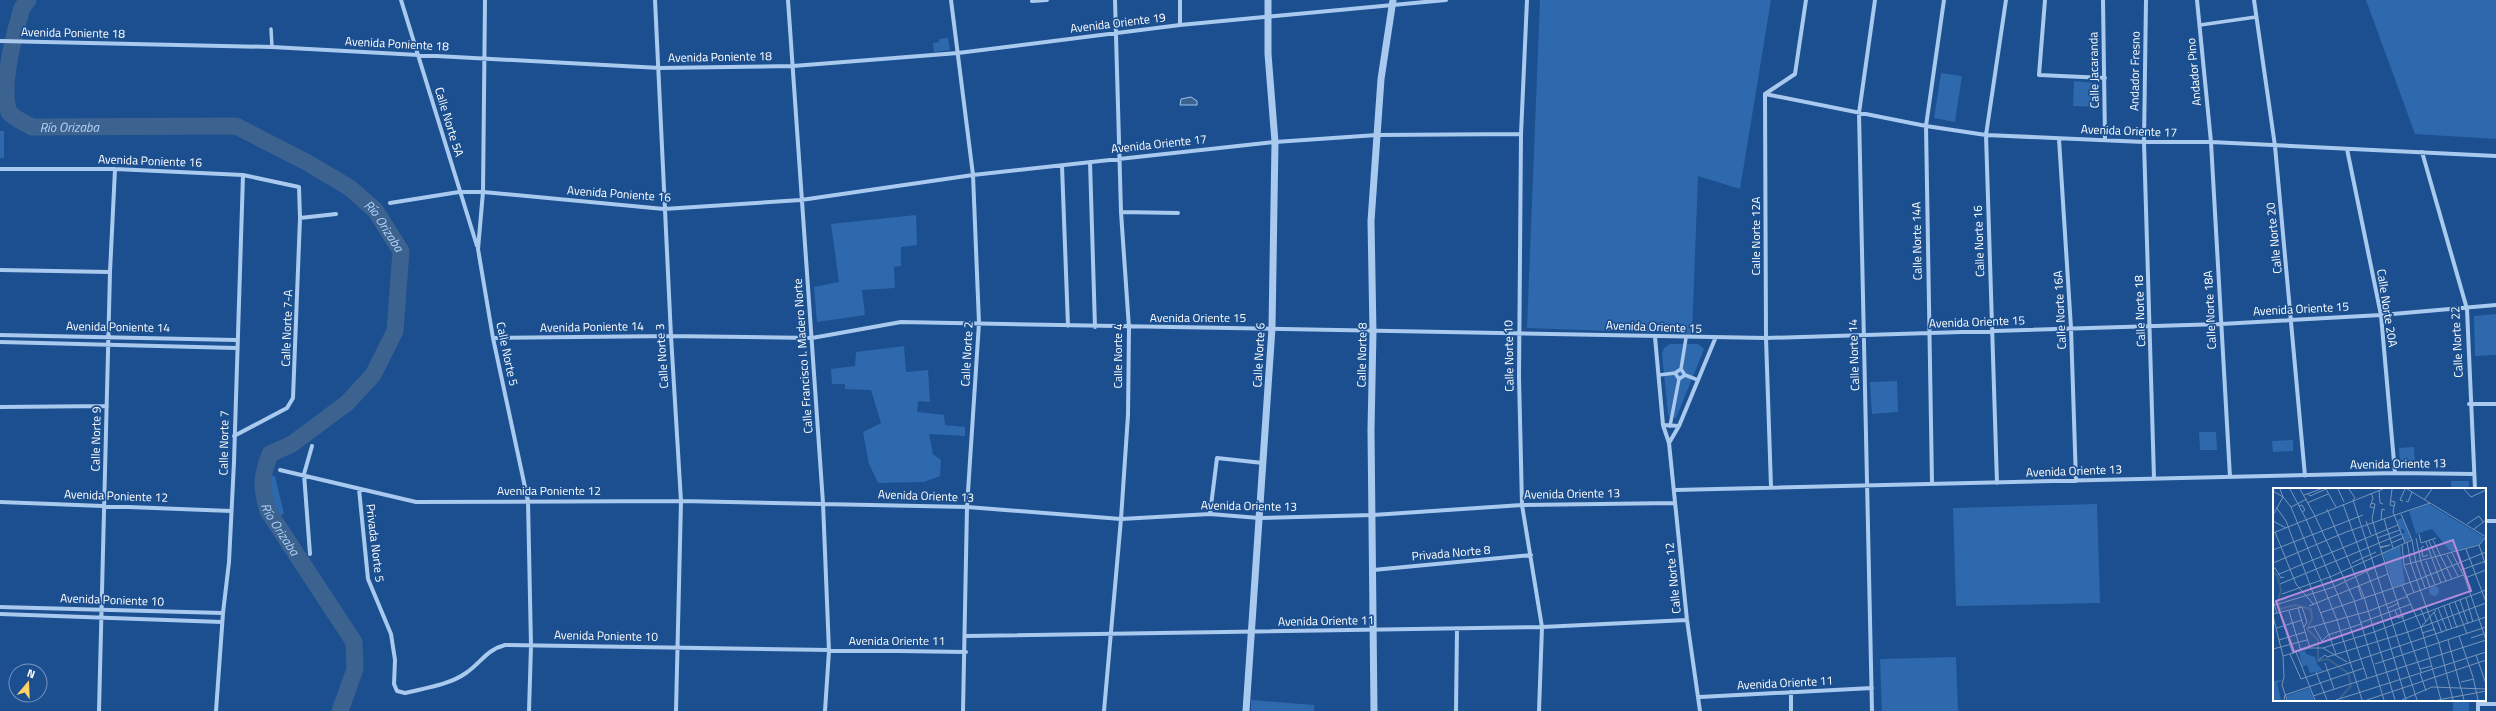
<svg xmlns="http://www.w3.org/2000/svg" width="2496" height="711" font-family="'Titillium Web',sans-serif">
<style>
.green{fill:#2e69ad}
.water{fill:#3c6290;stroke:#9cc4f0}
.lines{fill:none;stroke-linecap:round;stroke-linejoin:round}
.river{stroke:#3c6290;stroke-width:17}
.pedestrian{stroke:#a9c9ee;stroke-width:3.5}
.minor{stroke:#a9c9ee;stroke-width:4}
.tertiary{stroke:#a9c9ee;stroke-width:7}
.labels{text-anchor:middle;stroke-width:3.5;stroke-linejoin:round;paint-order:stroke}
.street-label{font-size:12px;fill:#fff;stroke:#1b4f8f}
.water-label{font-size:13px;font-style:italic;fill:#b5d3f5;stroke:#1b4f8f}
.inset-river{fill:none;stroke:#3c6290;stroke-width:2}
.inset-road{fill:none;stroke:#7695bc;stroke-width:1}
.view{fill:#b68bdc;fill-opacity:0.15;stroke:#b68bdc;stroke-width:2}
.inset-edge{fill:none;stroke:#fff;stroke-width:2}
</style>
<rect width="100%" height="100%" fill="#1b4f8f"/>
<!-- green -->
<path class="green" d="M1540 0H1771L1740 189 1698 176 1692 334 1527 328Z
M2366 0H2496V139L2415 134Z
M948 38 950 50 934 52 933 43 939 42V39Z
M1941 73 1962 76 1955 122 1934 118Z
M2074 81 2094 83V107L2073 106Z
M0 131H4V158H0Z
M916 215 917 245 901 247V266L894 267 895 288 862 290 865 315 817 322 814 287 839 282 831 224Z
M2496 314V355L2475 356 2474 316Z
M1670 344H1698L1704 349 1676 418 1669 417 1668 414 1662 354 1664 348Z
M904 346 906 372 928 370 930 402 918 401 917 412 944 415 945 425 965 427V436L929 434 933 454 941 460 940 476 924 482 878 483 869 464 863 432 881 423 871 390 845 389V384H832L831 369 855 366 856 352Z
M1897 381 1898 412 1872 414 1870 382Z
M2199 432H2216L2217 450H2200Z
M2293 440V451L2273 452 2272 441Z
M2414 447 2415 465H2400L2399 448Z
M270 476H275L284 514 279 516C272 504 267 489 270 476Z
M2451 481H2469V489H2451Z
M2097 504 2100 603 1956 606 1953 508Z
M1956 657 1958 711H1882L1880 659Z
M1251 700 1314 705V711H1251Z
M2453 700H2469V711H2453Z"/>
<!-- water -->
<path class="water" d="M1191 97 1197 101V105H1180L1181 99Z"/>
<g class="lines">
<!-- river -->
<path class="river" id="s1" d="M28 0 22 8C14 35 0 87 9 112 13 118 25 123 32 127L236 126 308 163 350 188 375 210 401 251 395 331 373 375 347 403 292 444 270 454C261 477 261 488 268 511L354 642 355 669 340 711"/>
<!-- pedestrian -->
<path class="pedestrian" d="M2200 25 2256 17
M271 29 272 47
M1681 369 1686 338
M1659 375 1675 373 1681 369 1685 375 1679 379 1675 373
M1685 375 1698 380
M1670 426 1679 379"/>
<!-- minor -->
<path class="minor" d="M401 0 477 246
M485 0 483 192 478 249 493 338 528 501 531 646 529 711
M655 0 671 336 681 501 676 711
M788 0 823 503 829 651 825 711
M951 0 973 175 979 323 967 507 963 711
M1180 0V25
M1527 0 1521 134 1519 377 1522 505 1542 627 1539 711
M2045 0 2039 75 2105 78
M2103 0 2105 140
M2146 0 2144 142 2154 478
M2197 0 2211 142 2230 477
M2254 0 2275 146 2305 476
M1032 1 1047 0
M0 41 272 47 660 68 793 66 958 53 1180 25 1446 0
M1765 94 1926 126 1986 135 2144 142H2211L2496 156
M2059 139 2071 328 2076 481
M2347 149 2381 315 2395 473
M2422 152 2467 309 2475 489
M1090 162 1095 327
M1062 166 1068 326
M0 169H115L243 175 299 187 300 218 293 398 287 408 234 436
M390 203 459 192H483L664 209 801 200 973 175 1275 142 1377 135 1521 134
M1121 212 1178 213
M300 218 336 214
M0 270 110 272
M0 335 236 340
M1655 337 1663 425 1669 443 1687 620 1700 711
M493 338 671 336 812 338 901 322 1766 338 2221 324 2381 315 2496 305
M0 342 236 348
M2469 404H2496
M0 407 107 406
M1663 425 1679 426
M1669 443 1679 426 1715 339
M280 470 416 502 681 501 967 507 1121 519 1210 514 1259 518 1373 515 1522 505 1675 503
M1932 483 1926 126 1944 0
M1997 483 1986 135 2006 0
M1771 487 1766 338 1765 94 1795 74 1806 0
M359 489 368 579 391 634 395 660 394 684 397 691 405 693C425 688 449 685 466 673 481 663 486 650 505 645L966 652
M1675 490 2395 473 2474 474
M0 502 231 511
M1210 514 1217 458 1263 463
M2485 521H2496
M310 554 304 474 312 446
M1373 570 1531 555
M0 607 223 613
M0 614 222 622
M966 636 1542 627 1687 620
M1700 697 1872 688
M2478 704H2496
M99 711 110 272 115 169
M216 711 223 613 229 562 234 462 243 175
M1104 711 1121 519 1128 415 1129 328 1121 212 1115 0
M1456 711 1457 629
M1791 711V692
M1872 711 1859 113 1875 0
M2478 711V700"/>
<!-- tertiary -->
<path class="tertiary" d="M1246 711 1272 328 1275 142 1268 54V0
M1374 711 1371 430 1373 332 1371 221 1381 79 1393 0"/>
</g>
<g class="labels">
<!-- street labels -->
<g class="street-label">
<text transform="translate(1118 23) rotate(-7)" y="4">Avenida Oriente 19</text>
<text transform="translate(73 33) rotate(1)" y="4">Avenida Poniente 18</text>
<text transform="translate(397 44) rotate(3)" y="4">Avenida Poniente 18</text>
<text transform="translate(720 57) rotate(-1)" y="4">Avenida Poniente 18</text>
<text transform="translate(2094 70) rotate(-91)" y="4">Calle Jacaranda</text>
<text transform="translate(2135 71) rotate(-89)" y="4">Andador Fresno</text>
<text transform="translate(2194 72) rotate(-95)" y="4">Andador Pino</text>
<text transform="translate(449 122) rotate(73)" y="4">Calle Norte 5A</text>
<text transform="translate(2129 131) rotate(2)" y="4">Avenida Oriente 17</text>
<text transform="translate(1159 144) rotate(-6)" y="4">Avenida Oriente 17</text>
<text transform="translate(150 161) rotate(2)" y="4">Avenida Poniente 16</text>
<text transform="translate(619 194) rotate(4)" y="4">Avenida Poniente 16</text>
<text transform="translate(1756 236) rotate(-90)" y="4">Calle Norte 12A</text>
<text transform="translate(2274 238) rotate(-96)" y="4">Calle Norte 20</text>
<text transform="translate(1917 241) rotate(-91)" y="4">Calle Norte 14A</text>
<text transform="translate(1979 241) rotate(-92)" y="4">Calle Norte 16</text>
<text transform="translate(2387 308) rotate(81)" y="4">Calle Norte 20A</text>
<text transform="translate(2301 309) rotate(-3)" y="4">Avenida Oriente 15</text>
<text transform="translate(2060 310) rotate(-93)" y="4">Calle Norte 16A</text>
<text transform="translate(2210 310) rotate(-93)" y="4">Calle Norte 18A</text>
<text transform="translate(2140 311) rotate(-92)" y="4">Calle Norte 18</text>
<text x="1198" y="322">Avenida Oriente 15</text>
<text transform="translate(1977 322) rotate(-2)" y="4">Avenida Oriente 15</text>
<text transform="translate(118 327) rotate(1)" y="4">Avenida Poniente 14</text>
<text transform="translate(592 327) rotate(-1)" y="4">Avenida Poniente 14</text>
<text transform="translate(1654 327) rotate(2)" y="4">Avenida Oriente 15</text>
<text transform="translate(287 328) rotate(-88)" y="4">Calle Norte 7-A</text>
<text transform="translate(2457 342) rotate(-93)" y="4">Calle Norte 22</text>
<text transform="translate(507 354) rotate(78)" y="4">Calle Norte 5</text>
<text transform="translate(967 354) rotate(-87)" y="4">Calle Norte 2</text>
<text transform="translate(1259 355) rotate(-87)" y="4">Calle Norte 6</text>
<text transform="translate(1362 355) rotate(-89)" y="4">Calle Norte 8</text>
<text transform="translate(1854 355) rotate(-92)" y="4">Calle Norte 14</text>
<text transform="translate(662 356) rotate(-94)" y="4">Calle Norte 3</text>
<text transform="translate(803 356) rotate(-94)" y="4">Calle Francisco I. Madero Norte</text>
<text transform="translate(1118 356) rotate(-90)" y="4">Calle Norte 4</text>
<text transform="translate(1509 356) rotate(-91)" y="4">Calle Norte 10</text>
<text transform="translate(96 439) rotate(-89)" y="4">Calle Norte 9</text>
<text transform="translate(224 443) rotate(-89)" y="4">Calle Norte 7</text>
<text transform="translate(2398 464) rotate(-1)" y="4">Avenida Oriente 13</text>
<text transform="translate(2074 471) rotate(-2)" y="4">Avenida Oriente 13</text>
<text x="549" y="495">Avenida Poniente 12</text>
<text transform="translate(1572 494) rotate(-1)" y="4">Avenida Oriente 13</text>
<text transform="translate(116 496) rotate(2)" y="4">Avenida Poniente 12</text>
<text transform="translate(926 496) rotate(2)" y="4">Avenida Oriente 13</text>
<text transform="translate(1249 506) rotate(1)" y="4">Avenida Oriente 13</text>
<text transform="translate(375 543) rotate(83)" y="4">Privada Norte 5</text>
<text transform="translate(1451 553) rotate(-5)" y="4">Privada Norte 8</text>
<text transform="translate(1673 578) rotate(-96)" y="4">Calle Norte 12</text>
<text transform="translate(112 600) rotate(2)" y="4">Avenida Poniente 10</text>
<text transform="translate(1326 621) rotate(-1)" y="4">Avenida Oriente 11</text>
<text transform="translate(606 636) rotate(1)" y="4">Avenida Poniente 10</text>
<text x="897" y="645">Avenida Oriente 11</text>
<text transform="translate(1785 683) rotate(-3)" y="4">Avenida Oriente 11</text>
</g>
<!-- water labels -->
<g class="water-label">
<text dy="5" stroke="none"><textPath href="#s1" startOffset="181">Río Orizaba</textPath></text>
<text dy="5" stroke="none"><textPath href="#s1" startOffset="529">Río Orizaba</textPath></text>
<text dy="5" stroke="none"><textPath href="#s1" startOffset="900">Río Orizaba</textPath></text>
</g>
</g>
<!-- overview -->
<g transform="translate(2273 488)">
<rect width="213" height="213" fill="#1b4f8f"/>
<path d="M156 16 212 50 206 56 178 64 159 41 143 46 136 23ZM129 30 138 51 132 54 129 46 132 44 130 41 127 42 124 32ZM127 58 132 96 120 99 110 65ZM156 103a5 5 0 1 1 10 0a5 5 0 1 1-10 0ZM32 163 33 166 42 169 44 176 50 183 37 185 34 177 29 179 26 164ZM0 188 1 193 10 192 4 195 8 212H0ZM36 200 41 212H15L13 208Z" fill="#2e69ad"/>
<path class="inset-river" d="M0 85 4 87 8 102 5 113 7 121 23 117 38 121 39 131 34 141 45 152V173L55 171 75 185 78 198 67 210"/>
<path class="inset-road" d="M17 1 33 31 74 129 94 190M27 1 42 28M53 1 63 19M65 1 71 14M76 1 82 10 80 12M119 1 117 17 121 18M134 1 213 49M191 1 198 9 213 2M106 2 107 15 110 16M0 3 10 9 18 19 64 132 89 212M98 5 100 10 97 19 101 20M35 6 37 8 53 1M31 7 48 1M80 12 144 212M151 12 159 1M118 13 122 14 120 24 132 55M130 13 127 12 132 1M133 13 135 14 139 4M34 15 55 6M98 15 102 16 99 31 115 86 148 184M70 16 102 106 133 212M26 18 29 17 32 22 29 24M3 19 13 33 63 166M18 19 34 11M54 21 91 109 122 212M128 26 139 52 143 75 152 100M0 27 10 9 7 1M42 28 81 112 111 212M111 31 120 60M108 32 109 21 112 22M0 33 13 40M93 33 98 47M194 36 206 28 210 34M201 41 213 32M2 44 23 96 41 117M0 45 110 1M146 46 148 55 163 50M104 50 127 42M143 50 148 74 157 99M160 52 179 91M156 53 173 93M134 54 138 76 166 155 180 212M153 54 168 95M118 55 130 50M129 56 131 77 141 105M206 57 213 78M151 58 148 60 150 69 155 67M107 59 117 57 107 60M193 61 213 114M0 62 90 27M179 65 192 90 213 152M174 67 185 88M153 73 162 97M0 75 73 44 157 15M79 75 103 64M131 77 206 57 213 49M0 80H2L8 90 11 89M188 82 213 73M6 86 125 37M192 90 213 82M7 96 128 46M129 97 148 139 168 212M85 98 89 110M9 106 57 89 139 52M134 107 190 87M193 110 200 134M0 112 4 125M187 112 195 136M182 114 194 146M176 116 184 140M2 117 61 99 111 75M36 118 115 86M171 118 179 141M147 119 153 134M25 120 37 160M115 120 126 115M165 120 174 143M122 122 125 130 131 128M16 123 28 163M161 124 169 145M7 125 20 166M47 125 144 92 213 64M0 126 29 119 34 134 31 139M0 128 10 168 11 189 9 197 14 212M87 135 138 116M41 139 49 153 55 147 88 136M148 139 163 122M4 140 29 132M35 140 96 123 135 108M149 145 162 141M186 148 200 189 205 212M198 150 210 146M6 152 32 144M175 152 191 212M50 160 74 174M0 161 34 152M23 164 42 212M17 166 28 191 213 129M203 167 213 196M10 168 36 160H50L101 144 213 102M46 172 52 167 54 169 135 144 213 115M52 175 61 201M102 176 213 139M147 181 159 178M43 184 54 212M147 185 153 203M188 194 201 191M40 208 213 152M11 212 12 207 91 180M63 212 213 164M94 212 213 172M129 212 159 199 213 201M165 212 213 203"/>
<path class="view" d="M180 52 198 103 21 164 3 113Z"/>
<rect width="213" height="213" class="inset-edge"/>
</g>
<!-- north arrow -->
<g transform="translate(28 683) rotate(19)"><circle r="19" fill="#1b4f8f" stroke="#7695bc"/>
<path d="M0-3L7 15L0 10L-7 15Z" fill="#ffd166"/>
<text y="-6" font-size="11" font-weight="bold" text-anchor="middle" fill="#ffffff">N</text>
</g>
</svg>
